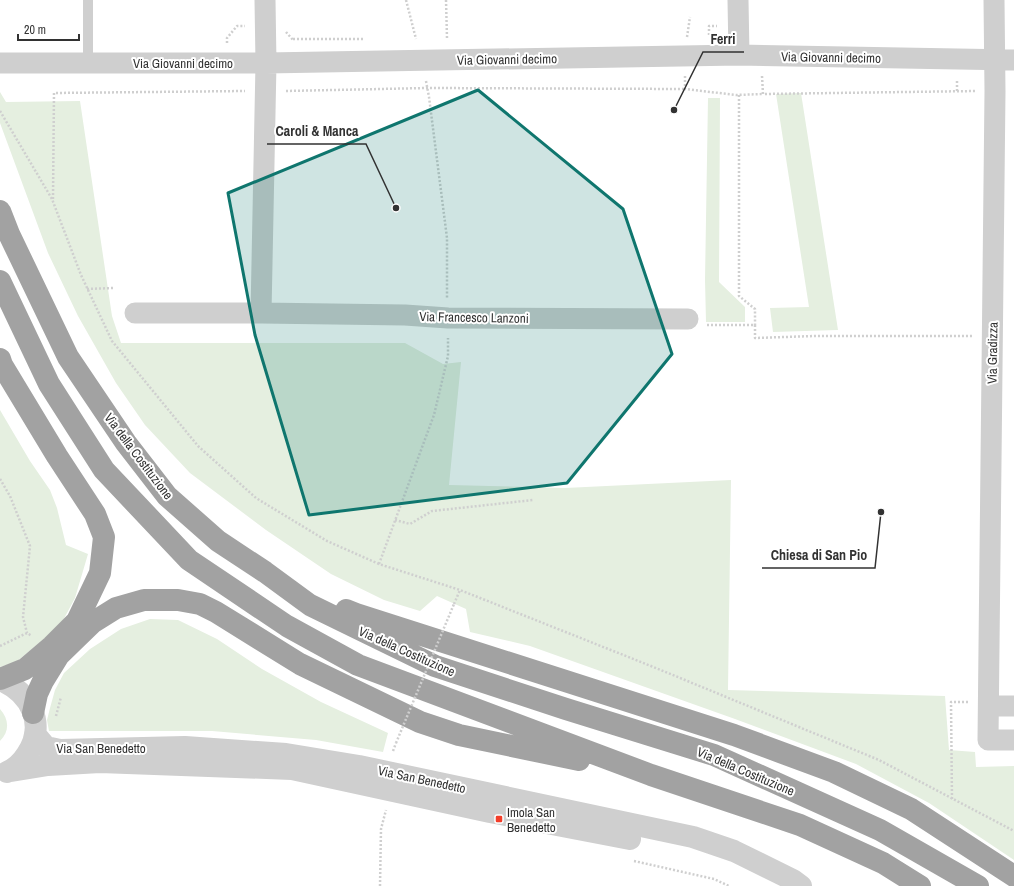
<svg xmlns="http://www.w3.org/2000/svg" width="1014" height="886" font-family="'Archivo Narrow',sans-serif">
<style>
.green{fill:#e5efe0}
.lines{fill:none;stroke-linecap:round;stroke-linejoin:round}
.path{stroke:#cfcfcf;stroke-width:2.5;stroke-dasharray:2 2;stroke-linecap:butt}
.service{stroke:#cfcfcf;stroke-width:10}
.minor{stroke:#cfcfcf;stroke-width:21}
.tertiary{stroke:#cfcfcf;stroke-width:22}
.trunk{stroke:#a2a2a2;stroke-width:22}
.path-bridge{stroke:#cfcfcf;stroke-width:2.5;stroke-dasharray:2 2;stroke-linecap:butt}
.marked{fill:#0f766e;fill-opacity:0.2;stroke:#0f766e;stroke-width:3;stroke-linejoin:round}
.poi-dot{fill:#f33e2a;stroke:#fff;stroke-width:1.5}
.labels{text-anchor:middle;stroke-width:4;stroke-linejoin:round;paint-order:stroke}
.street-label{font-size:13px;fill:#323232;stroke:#fff}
.poi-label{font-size:13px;fill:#323232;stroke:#fff;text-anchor:start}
.leader{fill:none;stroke:#323232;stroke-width:1.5}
.callout-dot{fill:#323232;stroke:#fff;stroke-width:1.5}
.callout-label{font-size:14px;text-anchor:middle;font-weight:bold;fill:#323232;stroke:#fff;stroke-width:4;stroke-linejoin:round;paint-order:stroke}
</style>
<rect width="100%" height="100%" fill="#fff"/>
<!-- green -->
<path class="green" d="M0 92 6 102 80 101 112 316 121 343H405L443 364 461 362 449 485 565 488 731 480 728 690 945 696 949 750 975 752 976 767 1014 766V860L929 803 856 764 735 719 530 646 470 632 466 609 437 596 420 611 384 600 331 574 266 530 190 473 145 425 116 383 78 316 48 253 0 123Z
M801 93 838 330 773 332 770 308 809 307 776 94Z
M708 98H720L719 282 745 307V322H706L705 280Z
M0 410 30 461 50 490 57 508 66 545 88 554 75 598 60 626 16 662 0 667Z
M150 619 178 620 217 639 262 669 321 702 388 733 383 752 316 740 212 731H49L47 720 50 708 55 690 64 673 90 649 121 629Z
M0 709C9 719 10 731 0 741Z"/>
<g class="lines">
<!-- path -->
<path class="path" d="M406 0 416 39
M446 0 447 38
M286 32 293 40
M709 35V26H717
M687 37 690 17
M293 39H363
M227 43V38L237 26H245
M685 76V89L736 95 763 94
M762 76 763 94 976 91
M426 81 429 97 447 238V299
M286 91 427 88 685 89
M957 91V80
M739 95V296L755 309V325
M0 111 52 199 81 275 112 341 198 446 256 498 327 541 379 564 460 590 651 666 879 760 1014 831
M53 199 54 93 245 91
M87 289 113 288
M707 325H755V338L814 336H973
M0 479 10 496 30 546 23 617 27 633
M395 520 410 524 432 511 533 500
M379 564 434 415 448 356V338
M454 604 460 590
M0 646 27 633 32 636
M56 716 61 697
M393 751 396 743
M952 799 951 702H968
M634 861 714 879 729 886
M380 886 381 829 386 810"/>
<!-- service -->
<path class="service" d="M88 0V63"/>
<!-- minor -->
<path class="minor" d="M738 0 739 55
M994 0 995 91 988 740H1014
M0 63H266L739 55 1014 60
M135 313H261L405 315 448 318 688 319
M261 313 266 63 265 0
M989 706H1014"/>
<!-- tertiary -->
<path class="tertiary" d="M0 680C30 692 47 724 27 754 22 762 16 768 7 772
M35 734 46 747 60 750 185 747 286 754 359 766 693 837 734 851 793 880 801 886
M11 771 48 765 100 762 292 769 490 812 630 839"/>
<!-- trunk -->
<path class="trunk" d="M0 211 9 234 68 357 126 443 167 496 218 541 265 572 310 605 435 666 566 709 714 755 880 830 978 886
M0 281 49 384 104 470 189 560 287 626 358 665 651 775 800 825 883 863 920 886
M0 359 2 365 57 456 95 514 104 537 100 573 77 621 52 646 25 669 0 679
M346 610 356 614 734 735 834 772 911 809 1014 876
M33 713 37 694 43 681 59 655 92 623 116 608 144 600H178L200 604 216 612 300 664 420 722 459 735 579 760"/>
<!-- path-bridge -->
<path class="path-bridge" d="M396 743 454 604"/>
</g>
<!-- marked area -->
<path class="marked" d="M478 90 623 209 672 354 567 483 309 515 255 335 228 193Z"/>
<!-- markers -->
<rect class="poi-dot" x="495" y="815" width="8" height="8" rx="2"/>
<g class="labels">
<!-- street labels -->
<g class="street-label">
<text transform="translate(831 57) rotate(1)" y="5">Via Giovanni decimo</text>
<text transform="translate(507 59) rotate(-1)" y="5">Via Giovanni decimo</text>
<text x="183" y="68">Via Giovanni decimo</text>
<text transform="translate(474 317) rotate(1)" y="5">Via Francesco Lanzoni</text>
<text transform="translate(992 353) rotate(-89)" y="5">Via Gradizza</text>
<text transform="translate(139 456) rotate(53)" y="5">Via della Costituzione</text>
<text transform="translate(407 651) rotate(24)" y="5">Via della Costituzione</text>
<text x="101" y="753">Via San Benedetto</text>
<text transform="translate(746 771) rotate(23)" y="5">Via della Costituzione</text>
<text transform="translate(422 779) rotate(12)" y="5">Via San Benedetto</text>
</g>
<!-- poi labels -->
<g class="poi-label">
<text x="507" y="817">Imola San<tspan x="507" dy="15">Benedetto</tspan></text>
</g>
</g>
<!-- callouts -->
<path class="leader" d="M674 110L703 52H744M396 208L366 144H267M881 512L875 568H762"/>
<g class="callout-dot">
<circle cx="674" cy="110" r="4"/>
<circle cx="396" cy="208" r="4"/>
<circle cx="881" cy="512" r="4"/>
</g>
<g class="callout-label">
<text x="723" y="44">Ferri</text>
<text x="317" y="136">Caroli &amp; Manca</text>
<text x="819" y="560">Chiesa di San Pio</text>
</g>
<!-- scale -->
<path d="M18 34v6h61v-6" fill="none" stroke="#323232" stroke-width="2"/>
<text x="24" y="34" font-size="12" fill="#323232" stroke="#ffffff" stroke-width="3" paint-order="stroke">20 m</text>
</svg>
